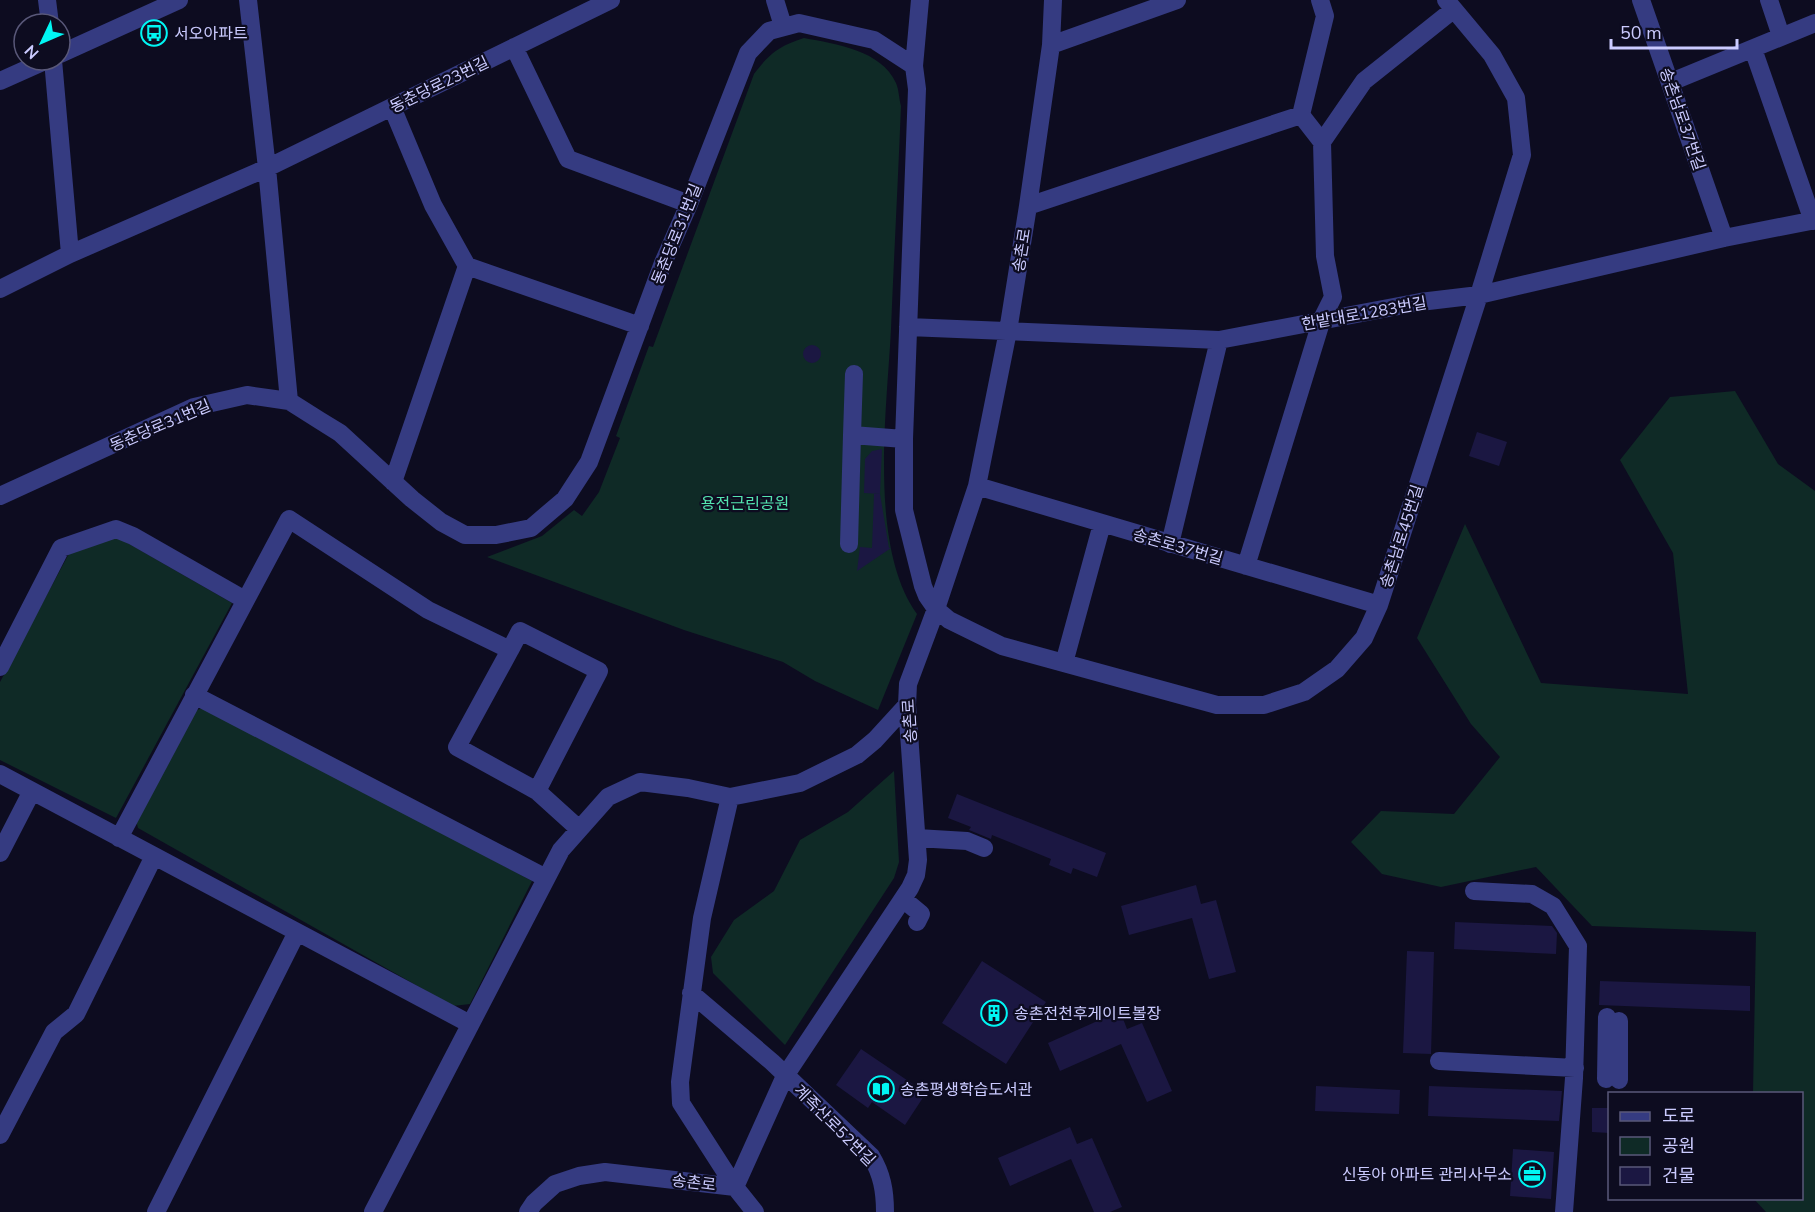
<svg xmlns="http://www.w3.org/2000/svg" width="1815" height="1212" font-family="'Nunito Sans','Noto Sans KR',sans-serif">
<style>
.green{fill:#0f2a26}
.building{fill:#1b1742}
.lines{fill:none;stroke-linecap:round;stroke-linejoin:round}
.minor{stroke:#353b81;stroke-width:18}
.labels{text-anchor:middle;stroke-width:4.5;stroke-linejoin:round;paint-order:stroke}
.poi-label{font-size:16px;fill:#cbcbff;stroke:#0d0c20;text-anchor:start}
.street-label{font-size:16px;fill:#cbcbff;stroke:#0d0c20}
.park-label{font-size:16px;fill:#54e3af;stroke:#0d0c20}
</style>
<rect width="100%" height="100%" fill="#0d0c20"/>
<!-- green -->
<path class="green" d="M804 38C836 44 881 50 896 83 899 90 899 99 901 106 898 181 894 255 891 329 887 410 868 546 917 614L878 710 815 681 783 662 684 630 487 557 542 536 574 510 582 516 599 492 620 438 616 436 649 346 653 347 754 74C770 53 779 46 804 38Z
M1735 391 1778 464 1815 491V1212H1766L1754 1199 1802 1198V1094L1753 1093 1756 932 1592 926 1536 867 1441 887 1382 874 1351 842 1381 811 1454 814 1500 757 1471 724 1417 638 1465 524 1541 683 1688 694 1673 553 1620 460 1670 397Z
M117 537 232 603 116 818 0 760V682L72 548Z
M206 706 532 881 470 1004 453 1006 138 828 136 820 195 711Z
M894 771 899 862 894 878 785 1045 713 973 711 957 734 920 774 891 800 840 848 812Z"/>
<!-- building -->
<path class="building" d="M803 354a9 9 0 1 1 18 0a9 9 0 1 1-18 0Z
M1477 432 1507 442 1499 466 1469 456Z
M882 449 880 494 889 548H891L857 571 860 547 872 548 874 494H880L864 493 865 459 872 451Z
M957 794 1106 853 1097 877 1073 868 1071 874 1049 865 1051 859 992 835 991 839 969 830 971 827 948 818Z
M1196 885 1201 904 1216 900 1236 972 1209 979 1192 918 1129 935 1121 906Z
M1455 922 1552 926 1557 933 1556 954 1454 949Z
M1407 951 1434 952 1431 1054 1403 1053Z
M982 961 1046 1002 1006 1064 942 1023Z
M1600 981 1750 986V1011L1599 1005Z
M1120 1011 1127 1029 1142 1023 1172 1091 1147 1102 1121 1044 1060 1071 1048 1043Z
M861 1049 926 1093 905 1125 872 1102 868 1108 836 1085Z
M1316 1086 1400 1090 1399 1114 1315 1111Z
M1429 1086 1562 1091 1559 1121 1428 1116Z
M1592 1108H1610V1133L1592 1132Z
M1070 1127 1077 1144 1092 1138 1122 1207 1110 1212H1094L1071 1159 1010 1186 998 1158Z
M1513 1149 1554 1152 1551 1199 1510 1196Z"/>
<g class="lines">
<!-- minor -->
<path class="minor" d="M47 0 50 24
M248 0 267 168 289 401
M775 0 783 26
M1641 0 1724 238
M1769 0 1781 36
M1051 45 1177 0
M514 47 568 159 689 204
M1753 49 1813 221
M60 54 179 0
M53 60 70 254
M914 66 920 0
M0 81 47 60
M1671 82 1815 23
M392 107 433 205 467 266 393 482
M1301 115 1325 16 1320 0
M1322 142 1364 81 1453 10
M1028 206 1301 115
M467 266 640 326
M0 289 70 254 267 168 611 0
M908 327 1219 340 1420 302 1479 295 1724 238 1815 220
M854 374 852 435 904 439
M977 486 1379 605
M0 496 194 407 247 395 289 401 319 420 340 433 412 499 441 522 465 535H496L531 528 565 499 589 462 663 263 689 204 748 53 769 31 799 23 874 40 914 66 917 89 904 439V510L923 586 927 596 936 609 949 620 1002 646 1217 705H1264L1304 692 1337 669 1364 638 1379 605 1479 295 1522 155 1516 98 1492 55 1446 0
M849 544 852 435
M1170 544 1219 340
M1246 566 1322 319 1333 297 1325 256 1322 142 1301 115
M510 650 520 631 599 671 537 791
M1064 663 1102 524
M0 667 61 548 116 529 133 536 245 600
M194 695 546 878
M0 774 470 1024
M730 797 702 918 680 1082 681 1103 735 1187 755 1212
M119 838 289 519 428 610 510 650 457 747 537 791 579 829
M917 838 967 841 984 848
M0 853 32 791
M1474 891 1532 894 1553 906 1578 946 1574 1078 1564 1212
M903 899 921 914 917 922
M691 993 772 1062 871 1156C882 1174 885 1191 885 1212
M1619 1021V1080
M1439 1061 1575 1068
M1606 1079 1607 1017
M0 1135 54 1032 76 1014 154 856
M735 1187 785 1076 910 888 916 875 918 860 907 705 908 684 936 609 977 486 1008 331 1028 206 1051 45 1053 0
M156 1212 297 932
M373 1212 561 850 608 797 640 782 688 788 730 797 800 783 857 755 875 740 907 705
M528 1212 534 1203 555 1184 579 1176 605 1172 735 1187"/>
</g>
<!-- icons -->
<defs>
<g id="bus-ring" transform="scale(1.35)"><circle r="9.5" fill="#0d0c20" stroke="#00f6f4" stroke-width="1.5"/><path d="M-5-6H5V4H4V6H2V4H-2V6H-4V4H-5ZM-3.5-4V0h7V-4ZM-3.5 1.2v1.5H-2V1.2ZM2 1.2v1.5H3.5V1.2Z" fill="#00f6f4"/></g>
<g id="building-ring" transform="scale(1.35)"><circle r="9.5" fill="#0d0c20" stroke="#00f6f4" stroke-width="1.5"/><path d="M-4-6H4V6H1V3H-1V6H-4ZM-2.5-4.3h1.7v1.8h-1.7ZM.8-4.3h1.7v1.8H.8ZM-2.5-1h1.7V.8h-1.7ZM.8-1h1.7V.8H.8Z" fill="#00f6f4"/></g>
<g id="library-ring" transform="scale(1.35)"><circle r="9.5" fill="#0d0c20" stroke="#00f6f4" stroke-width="1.5"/><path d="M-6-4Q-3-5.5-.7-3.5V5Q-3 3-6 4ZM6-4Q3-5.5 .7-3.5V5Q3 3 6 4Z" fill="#00f6f4"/></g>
<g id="office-ring" transform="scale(1.35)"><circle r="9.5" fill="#0d0c20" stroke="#00f6f4" stroke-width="1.5"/><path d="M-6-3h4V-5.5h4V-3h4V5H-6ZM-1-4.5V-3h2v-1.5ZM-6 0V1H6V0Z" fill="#00f6f4"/></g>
</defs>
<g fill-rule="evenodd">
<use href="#bus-ring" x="154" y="33"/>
<use href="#building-ring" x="994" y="1013"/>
<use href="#library-ring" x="881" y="1089"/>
<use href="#office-ring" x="1532" y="1174"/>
</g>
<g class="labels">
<!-- poi labels -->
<g class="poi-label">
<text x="174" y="39">서오아파트</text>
<text x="1014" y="1019">송촌전천후게이트볼장</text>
<text x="900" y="1095">송촌평생학습도서관</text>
<text x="1512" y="1180" text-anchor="end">신동아 아파트 관리사무소</text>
</g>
<!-- street labels -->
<g class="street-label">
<text transform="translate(439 84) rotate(-26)" y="6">동춘당로23번길</text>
<text transform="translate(1683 119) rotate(71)" y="6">송촌남로37번길</text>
<text transform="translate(676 234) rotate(-68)" y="6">동춘당로31번길</text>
<text transform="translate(1021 250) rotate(-81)" y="6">송촌로</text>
<text transform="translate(1364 313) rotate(-10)" y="6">한밭대로1283번길</text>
<text transform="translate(160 425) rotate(-23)" y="6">동춘당로31번길</text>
<text transform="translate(1401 536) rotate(-72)" y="6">송촌남로45번길</text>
<text transform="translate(1178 546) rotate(16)" y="6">송촌로37번길</text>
<text transform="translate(909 721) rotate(-93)" y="6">송촌로</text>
<text transform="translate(835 1125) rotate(45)" y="6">계족산로52번길</text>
<text transform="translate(694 1182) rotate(7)" y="6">송촌로</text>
</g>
<!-- park labels -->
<g class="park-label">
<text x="745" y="509">용전근린공원</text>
</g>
</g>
<!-- legend -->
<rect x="1608" y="1092" width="195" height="108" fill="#0d0c20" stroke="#595879" stroke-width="1.5"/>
<rect x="1620" y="1112" width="30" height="9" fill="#353b81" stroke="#595879" stroke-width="1.5"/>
<text x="1662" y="1122" font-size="18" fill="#cbcbff">도로</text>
<rect x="1620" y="1137" width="30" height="18" fill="#0f2a26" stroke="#595879" stroke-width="1.5"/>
<text x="1662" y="1152" font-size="18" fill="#cbcbff">공원</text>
<rect x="1620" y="1167" width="30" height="18" fill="#1b1742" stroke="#595879" stroke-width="1.5"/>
<text x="1662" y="1182" font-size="18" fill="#cbcbff">건물</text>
<!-- north arrow -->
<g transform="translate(42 42) rotate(226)"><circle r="28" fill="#0d0c20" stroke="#595879" stroke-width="1.5"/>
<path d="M0-4.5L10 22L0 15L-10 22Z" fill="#00f6f4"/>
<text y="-9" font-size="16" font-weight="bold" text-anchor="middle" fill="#cbcbff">N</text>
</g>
<!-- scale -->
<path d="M1611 39v9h126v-9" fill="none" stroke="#cbcbff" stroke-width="3"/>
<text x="1620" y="39" font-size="18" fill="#cbcbff" stroke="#0d0c20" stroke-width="4.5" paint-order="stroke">50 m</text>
</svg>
